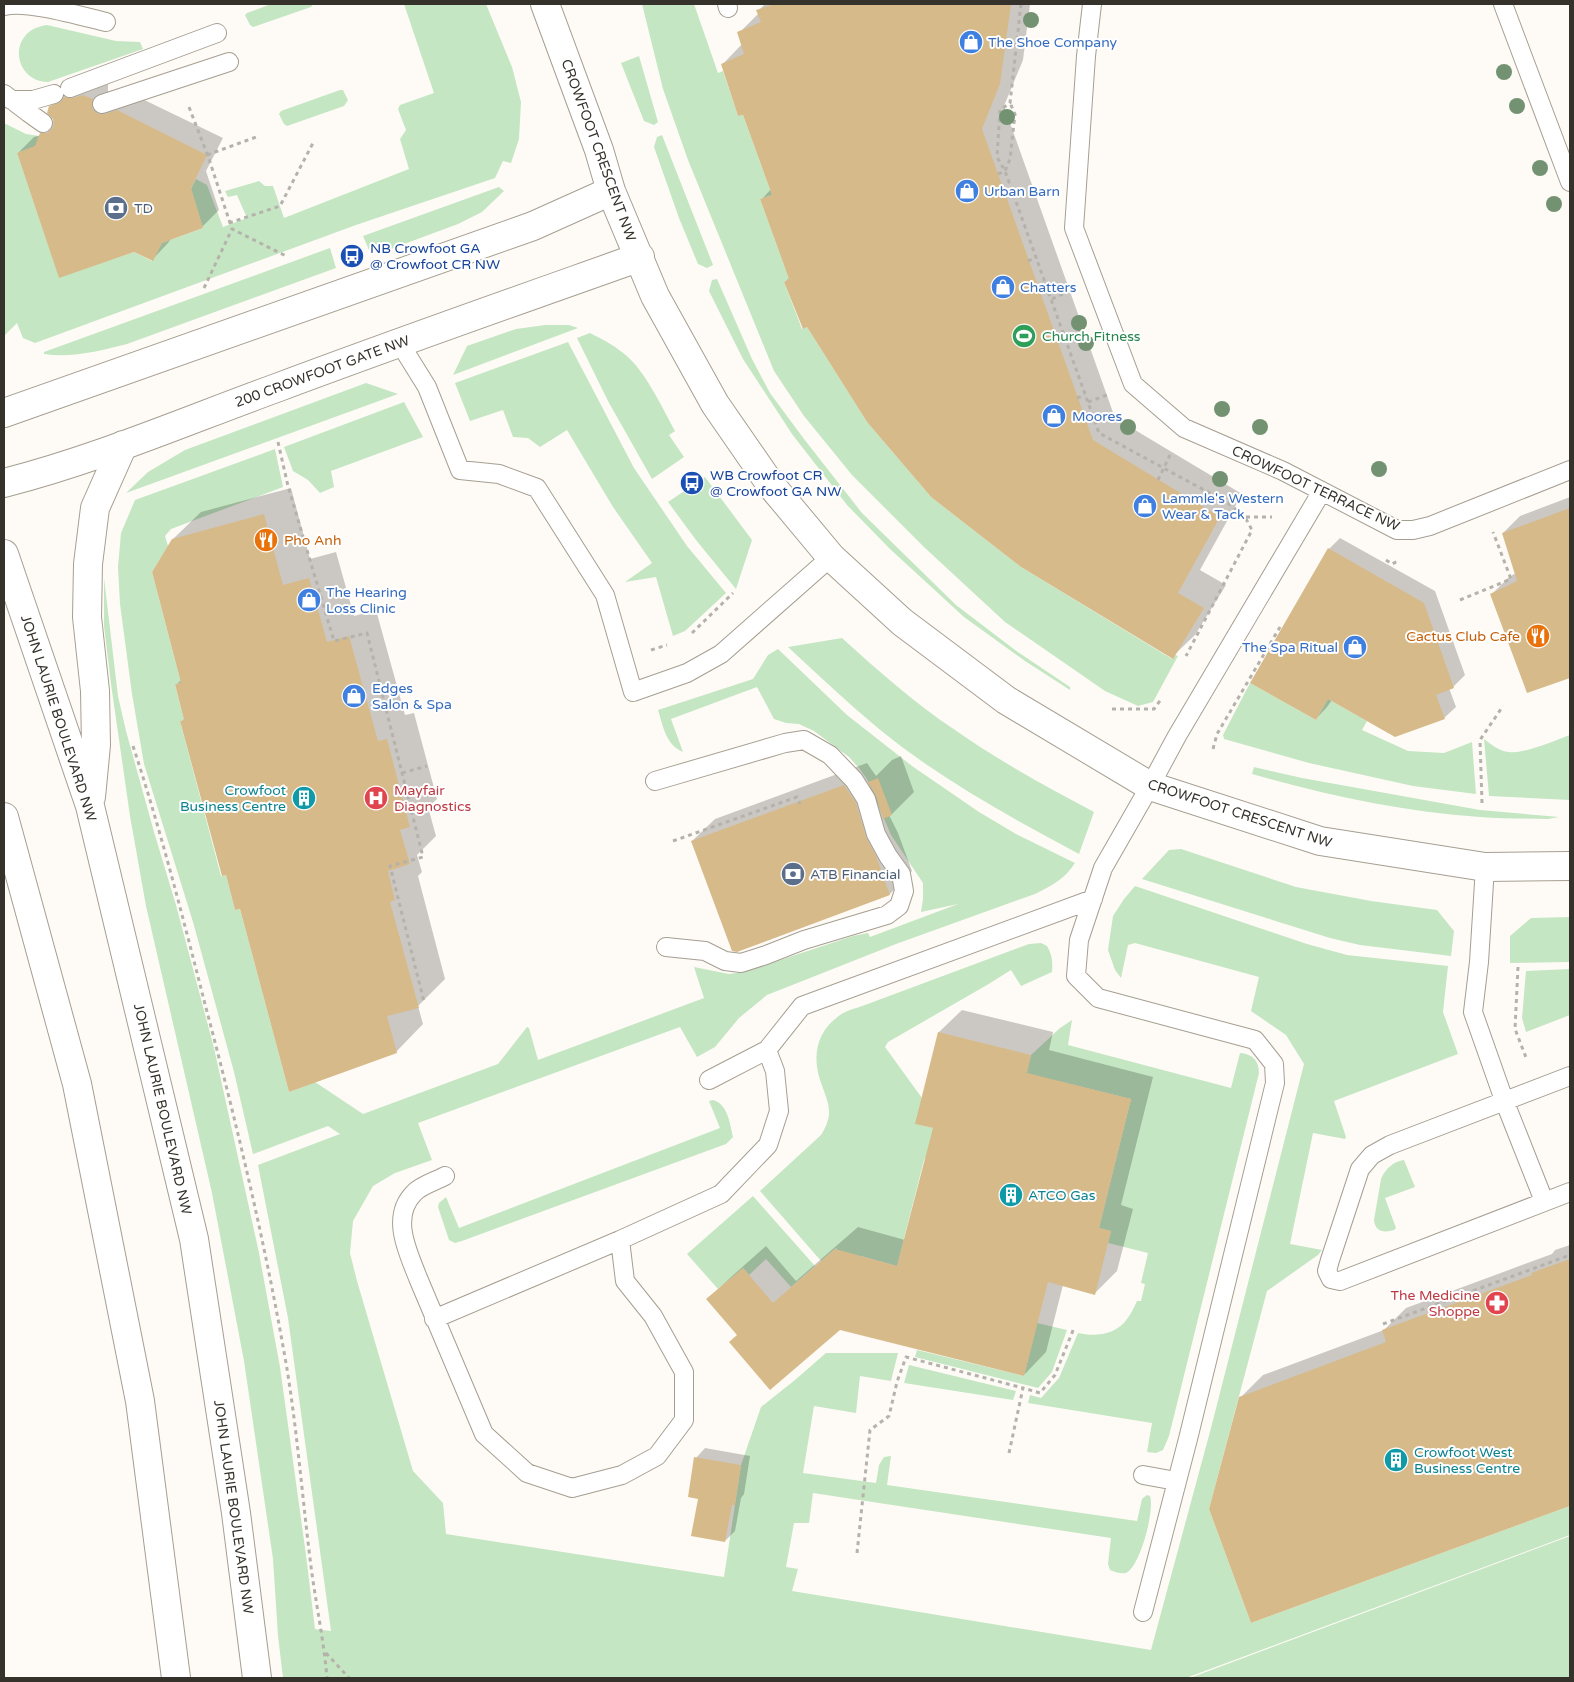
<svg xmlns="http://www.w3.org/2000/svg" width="1574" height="1682" font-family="'Varela Round',sans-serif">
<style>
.green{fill:#c4e6c2}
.shadow{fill:#0003}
.building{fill:#d7ba89}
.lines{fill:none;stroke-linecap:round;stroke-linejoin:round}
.service-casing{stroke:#a69e91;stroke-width:20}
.tertiary-casing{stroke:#a69e91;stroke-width:30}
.path{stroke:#b5b2ac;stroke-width:3;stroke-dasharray:4 4;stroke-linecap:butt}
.service{stroke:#fff;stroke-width:18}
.tertiary{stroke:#fff;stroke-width:28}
.tree{fill:#729271}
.labels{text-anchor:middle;stroke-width:4;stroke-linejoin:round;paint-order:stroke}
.shop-label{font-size:14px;fill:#366cbe;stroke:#fff;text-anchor:start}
.street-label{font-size:14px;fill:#35322c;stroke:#fff}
.service-label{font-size:14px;fill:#4e5e75;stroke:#fff;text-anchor:start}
.transit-label{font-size:14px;fill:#164399;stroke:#fff;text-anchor:start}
.leisure-label{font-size:14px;fill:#27864d;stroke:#fff;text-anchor:start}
.food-label{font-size:14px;fill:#c56008;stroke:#fff;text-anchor:start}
.culture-label{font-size:14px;fill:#0d838f;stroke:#fff;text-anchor:start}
.health-label{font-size:14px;fill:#be3a42;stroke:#fff;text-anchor:start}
</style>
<rect width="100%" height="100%" fill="#fefbf6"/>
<!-- green -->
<path class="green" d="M271 4H313L311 7 253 27 250 25 245 15 247 13Z
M404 4H486L512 67 521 102 519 139 511 163 503 161 495 178 356 225 35 343 23 338 17 323 4 336V123L26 134 39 136 36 146 17 153 59 277 134 252 152 261 162 243 203 228 191 189 196 179 207 185 223 227 247 218 237 195 228 197 225 191 259 181 265 186H273L284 218 409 169 400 139 406 130 398 109 400 105 434 93Z
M642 4H694L718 73 723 71 738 116 743 115 772 195 760 199 789 279 784 282 802 329 807 327 867 422 931 497 1021 567 1172 659 1175 655 1178 656 1153 702 1138 706 1105 691 1005 622 925 548 852 475 804 416 774 371 688 160 663 89Z
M47 25 116 41 140 42 143 49 48 82C12 81 7 30 47 25Z
M639 56 658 122 654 125 644 121 621 63Z
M340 90H343L348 100 344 106 287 126 284 124 279 114 281 111Z
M662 135 713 265 707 268 698 264 679 218 654 147 657 137Z
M499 187 504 191 482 212 458 224 388 250 385 243 369 250 363 236Z
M330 248 336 268 127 344C100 351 72 358 44 354V352Z
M717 279 752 359 770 393 804 439 862 513 956 605 1015 650 1070 687V690L1025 661 964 617 890 549 847 505 792 434 743 359 709 291 712 280Z
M545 325H569L578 328 453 375 467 346 516 329Z
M590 333C604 340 617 347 629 358 647 375 663 409 675 431L669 435 684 457 652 479 608 401 577 338Z
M568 342 634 468 687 546 726 593 685 631 673 636 656 577 625 582 652 563 613 507 567 430 540 447 528 438 513 437 503 410 470 421 455 383Z
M366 383 398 394 126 493 148 472 185 450Z
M404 402 423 437 331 471 334 487 320 493 308 480 293 471 284 447Z
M275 449 283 487 171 529 165 536 168 546 152 572 181 683 175 684 184 720 180 721 221 876 226 875 235 910 240 909 289 1092 315 1082 363 1114 498 1064 527 1027 529 1028 538 1060 704 998 694 967 729 974 744 972 853 936 868 933 870 937 958 904 921 912 923 899V883L891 835 867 779 859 768 849 757 814 731 799 724 786 723 774 719 757 687 671 719 683 752C666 745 663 726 658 710L753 679 768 655 778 649 847 715 912 766 979 812 1016 834 1075 863C1065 879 1051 886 1035 894L896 944 767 995 739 1018 715 1047 697 1057 680 1027 418 1123 432 1160 395 1173 373 1186 353 1221 350 1253 357 1281 413 1471 443 1503 446 1534 724 1577 741 1465 761 1407 795 1380 826 1353H898L891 1381 860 1376 856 1413 814 1406 803 1473 876 1483 879 1465 884 1457 891 1456 887 1485 1137 1521 1142 1499 1147 1495 1150 1496C1155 1510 1140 1567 1126 1573 1120 1574 1115 1572 1110 1570L1108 1564 1111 1538 813 1493 809 1523H794L786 1567 798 1569 792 1591 1151 1650 1211 1428 1304 1064 1286 1035 1251 1011 1259 977 1135 943 1128 945 1121 978 1115 970 1108 950 1113 916 1124 899 1135 886 1307 944 1347 955 1448 966 1443 1012 1458 1054 1334 1101 1346 1137 1345 1139 1313 1133 1290 1244 1322 1250 1318 1255 1267 1291 1209 1509 1251 1623 1570 1506V1535L1186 1678H283L278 1636 273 1559 244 1361 212 1193 146 906 130 816 111 684 104 626V578L118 696 126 731 154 832 176 905 214 1048 259 1253 280 1367 306 1555 315 1629 331 1631 288 1318 258 1165 340 1134 328 1126 253 1154 234 1072 193 922 144 764 132 694 120 604 118 567 121 533 135 500Z
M705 477 752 540 736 589 696 540 668 502Z
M842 638C877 670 916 704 955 730 999 761 1047 787 1094 812L1079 854C1010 817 940 779 879 729 848 703 818 675 788 647Z
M1250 683 1316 720 1328 699 1367 721 1362 730 1408 751 1444 753 1472 742 1476 794 1413 786 1309 763 1224 739 1223 735Z
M1570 735V800L1489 796 1484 739C1492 745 1499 751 1509 752 1524 754 1556 740 1570 735Z
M1254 767 1302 778 1480 810 1559 817 1548 819C1526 818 1503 819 1480 817 1403 812 1326 795 1252 774Z
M1181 849 1296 887 1371 901 1437 910 1454 931 1451 956 1360 945 1330 938 1142 879 1169 850Z
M1570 917V962L1510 963V936L1531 918Z
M1041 943 1047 946C1052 954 1053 962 1052 972L1021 986 1011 970 987 985 888 1042 885 1047 922 1098 916 1124 942 1130 924 1160 897 1266 861 1256 851 1265 836 1248 821 1261 760 1191 821 1135C835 1113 828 1103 820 1080 812 1055 817 1031 840 1015 847 1010 857 1008 865 1005L1029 944Z
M1570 969V1015L1526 1032 1522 1018 1526 971Z
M1072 1020 1068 1045 1231 1088 1240 1053C1252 1054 1259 1060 1259 1073L1169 1436 1163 1450 1156 1453 1147 1452 1152 1423 1028 1403 1030 1395 1041 1398 1059 1378 1078 1333C1095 1337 1116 1335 1127 1319 1131 1314 1134 1307 1137 1301H1141L1145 1284 1141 1283 1148 1253 1108 1243 1111 1231 1099 1228 1131 1099 1058 1081 1024 1082 1031 1055 1060 1028Z
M713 1100C728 1104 730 1124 733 1137L726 1144 462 1241 455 1243 449 1240 438 1207 439 1203 446 1197 459 1228 720 1128 709 1101Z
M1404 1160 1415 1187 1385 1198 1396 1228 1394 1230C1384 1233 1375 1232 1374 1220L1381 1179C1385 1169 1394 1161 1404 1160Z
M753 1196 815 1266 791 1287 766 1259 749 1275 743 1268 718 1289 687 1254Z
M1037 1323 1067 1330 1052 1372 1038 1388 915 1357 917 1350 1024 1376Z
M909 1365 1016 1391 1013 1400 904 1383Z
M1570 1536V1678H1190Z"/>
<!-- shadow -->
<path class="shadow" d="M765 4H1030L1023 60 1004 106 1115 418 1242 494 1200 570 1226 585 1195 635 1172 657 785 282 789 278 762 199 771 189 744 114 722 65 742 44 739 33 759 13 758 11Z
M100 79 108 83V91L111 96 134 95 223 138 206 171 219 210 202 227 171 239 168 243 152 260 18 153 34 137 41 135 54 120 50 107 67 91Z
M291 488 310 559 336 552 354 616 376 610 405 715 414 713 437 799 428 807 436 836 417 855 422 872 418 876 445 979 418 1006 423 1024 396 1052 240 908 182 721 185 718 176 685 181 680 173 539 201 512Z
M1570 497V677L1528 692 1492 594 1509 577 1516 573 1503 533 1520 516Z
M1340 538 1435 591 1465 675 1453 687 1449 688 1456 707 1444 718 1332 700 1327 707 1316 719 1329 549Z
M901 756 914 792 892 814 889 815 898 833 912 871 890 894 737 950 692 841 715 819 867 763 876 776 892 760Z
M962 1010 1053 1032 1049 1050 1153 1077 1121 1205 1133 1209 1117 1271 1094 1294 1063 1285 1046 1352 1024 1375 840 1329 738 1334 708 1299 731 1277 766 1246 796 1281 858 1227 905 1240 934 1127 917 1123 939 1032Z
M1570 1245V1504L1252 1622 1240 1398 1263 1375 1384 1330 1406 1308 1552 1254 1555 1250Z
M705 1448 750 1456 744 1494 741 1498 735 1531 725 1541 699 1498 696 1458Z"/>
<!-- building -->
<path class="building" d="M775 4H1011L1000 84 982 129 1093 440 1220 517 1178 593 1204 608 1173 659 1021 567 931 497 867 422 807 327 803 329 784 282 789 279 760 199 772 195 743 115 738 116 721 64 744 54 737 32 761 22 756 10Z
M83 95 93 99 92 108 95 112 99 114H105L117 110 207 155 191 188 203 228 162 243 153 261 134 252 59 278 17 153 35 146 40 133H47L52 129 54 124 53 119 47 113 49 106 61 102 64 97 73 98Z
M1570 508V678L1527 693 1490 594 1517 581 1502 533Z
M264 514 283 585 309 578 327 642 349 636 378 741 387 739 410 827 400 830 410 864 388 871 395 900 390 902 419 1008 387 1016 397 1053 289 1092 240 909 235 910 226 875 222 876 180 721 184 720 175 684 181 683 152 572 172 539Z
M1328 548 1424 603 1454 688 1436 695 1445 719 1395 737 1328 699 1316 720 1250 683Z
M878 778 892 815 883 819 876 796 868 782Z
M844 785 856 803 866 837 876 856 890 895 737 952 732 951 691 841Z
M938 1032 1031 1055 1027 1073 1131 1099 1099 1228 1111 1231 1095 1295 1048 1282 1024 1376 840 1330 770 1390 729 1342 737 1335 706 1299 743 1268 773 1303 835 1249 897 1266 933 1128 915 1124Z
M1570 1259V1506L1251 1623 1209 1509 1239 1397 1386 1342 1382 1330 1532 1275 1531 1273Z
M694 1457 741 1465 735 1505H732L725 1542 691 1536 698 1499 688 1497Z"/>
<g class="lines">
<!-- service casing -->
<g class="service-casing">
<path id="service" d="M727 4 728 8
M1092 4 1086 56 1074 228 1133 384 1184 428 1283 471 1397 530H1413L1430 526 1570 470
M1503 4 1570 182
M4 6C26 0 81 16 106 22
M70 88 217 33
M4 94 29 113 43 123
M11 100H33L54 94
M102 104 229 62
M399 342 427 387 460 470 499 474 537 488 605 595 633 692 687 673 721 654 831 557
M655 781 785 743 804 740 830 755 854 780 866 799 876 834 888 856 901 874 904 891 899 906 887 915 804 940 766 955 741 963 725 961 705 951 666 947
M1485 867 1479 962 1473 1012 1504 1100 1544 1201
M1570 1076 1390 1145 1372 1155 1360 1169 1330 1260 1327 1271 1331 1279 1340 1281 1570 1192
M709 1080 767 1050
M445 1176C436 1181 421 1185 414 1193 390 1217 408 1252 418 1278L484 1434 527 1473 572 1488 622 1475 657 1456 684 1420V1372L653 1316 625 1281 620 1240
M434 1319 620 1240 721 1194 768 1145 779 1111 775 1071 767 1050 802 1006 1093 899
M1143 1475 1176 1481
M1143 1612 1188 1439 1275 1083 1274 1064 1255 1040 1098 998 1076 976 1079 940 1103 868 1150 786 1177 736 1322 491"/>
</g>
<!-- tertiary casing -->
<g class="tertiary-casing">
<path id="tertiary" d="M545 4 599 150 611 191 655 296 715 404 771 485 831 557 902 622 1006 700 1150 786 1320 841 1485 867 1570 866
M4 413 533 226 611 191
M4 483C98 459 188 420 279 387 399 342 519 300 640 257
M4 554 90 806 194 1239 236 1513 257 1678
M91 797 96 745 95 691 87 617 88 564 95 508 123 445
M4 817 77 1084 140 1401 176 1678"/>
</g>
<!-- path -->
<path class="path" d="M1021 4 1010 103 1000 110 997 157 1005 171 1099 433 1228 503 1245 517 1252 530 1186 656
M1006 44 1016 45
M189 107 209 159 232 229
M207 155 259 136
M998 174 1005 171 1010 159 1015 114 1010 103
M229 223 280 206 313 143
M1028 261 1037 257
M204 288 232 229 288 257
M1052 299 1067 292
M1055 337 1064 333
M1077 398 1085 395
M1088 402 1107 395
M278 442 288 486 334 641 367 633 423 857 390 866 424 1002
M1158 480 1170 455
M1246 517H1272
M1386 560 1392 564 1398 561
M1460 600 1511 579 1493 532
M692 633 733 593
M651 650 667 645
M1112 709H1154L1162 698
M133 746C161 831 183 918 205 1004 237 1125 266 1246 287 1369 298 1437 303 1506 312 1574 317 1609 324 1643 327 1678
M1213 749 1217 734 1280 627
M402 773 427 766
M1482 803 1480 740 1503 706
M673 841 797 797 800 804
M1518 967 1515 1029 1527 1060
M1383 1324 1570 1255
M1009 1453 1023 1388 1040 1393 1055 1375 1074 1328
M857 1553 870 1430 889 1416 897 1382 906 1357 1023 1388
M326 1653 349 1678"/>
<!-- service -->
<use href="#service" class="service"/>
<!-- tertiary -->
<use href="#tertiary" class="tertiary"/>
</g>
<!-- trees -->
<g class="tree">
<circle cx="1031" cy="20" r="8"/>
<circle cx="1504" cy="72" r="8"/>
<circle cx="1517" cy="106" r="8"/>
<circle cx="1007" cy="117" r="8"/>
<circle cx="1540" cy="168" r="8"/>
<circle cx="1554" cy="204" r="8"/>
<circle cx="1079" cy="323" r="8"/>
<circle cx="1086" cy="343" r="8"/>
<circle cx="1222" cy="409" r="8"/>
<circle cx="1128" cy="427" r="8"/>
<circle cx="1260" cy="427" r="8"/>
<circle cx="1379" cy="469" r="8"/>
<circle cx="1220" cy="479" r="8"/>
</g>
<!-- icons -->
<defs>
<g id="shop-disc" transform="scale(1.25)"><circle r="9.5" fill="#3f7fe0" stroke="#fff"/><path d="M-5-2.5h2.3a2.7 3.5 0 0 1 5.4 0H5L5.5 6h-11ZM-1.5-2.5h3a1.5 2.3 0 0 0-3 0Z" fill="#fff"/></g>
<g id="bank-disc" transform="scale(1.25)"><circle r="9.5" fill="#5c6f8a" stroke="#fff"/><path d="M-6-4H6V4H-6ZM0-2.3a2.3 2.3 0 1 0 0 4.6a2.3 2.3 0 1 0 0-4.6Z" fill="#fff"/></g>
<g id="bus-disc" transform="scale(1.25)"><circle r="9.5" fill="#1a4fb4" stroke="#fff"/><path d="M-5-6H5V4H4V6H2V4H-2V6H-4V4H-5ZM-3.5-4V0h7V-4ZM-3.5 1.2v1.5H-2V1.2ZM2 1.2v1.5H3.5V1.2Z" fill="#fff"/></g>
<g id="stadium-disc" transform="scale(1.25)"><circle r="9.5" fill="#2e9e5b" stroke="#fff"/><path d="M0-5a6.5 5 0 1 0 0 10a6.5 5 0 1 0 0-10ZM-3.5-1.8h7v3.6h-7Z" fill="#fff"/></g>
<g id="restaurant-disc" transform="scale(1.25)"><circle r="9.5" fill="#e8710a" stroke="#fff"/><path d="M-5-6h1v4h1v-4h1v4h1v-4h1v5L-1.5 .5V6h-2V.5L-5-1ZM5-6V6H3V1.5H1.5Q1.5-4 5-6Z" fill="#fff"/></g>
<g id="building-disc" transform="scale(1.25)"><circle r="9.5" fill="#0f9aa8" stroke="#fff"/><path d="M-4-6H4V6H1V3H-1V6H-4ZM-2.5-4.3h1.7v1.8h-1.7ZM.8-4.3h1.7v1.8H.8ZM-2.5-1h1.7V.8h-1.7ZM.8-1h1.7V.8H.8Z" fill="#fff"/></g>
<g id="hospital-disc" transform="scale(1.25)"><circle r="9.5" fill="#e0444e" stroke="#fff"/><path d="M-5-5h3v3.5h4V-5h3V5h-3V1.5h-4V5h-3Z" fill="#fff"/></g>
<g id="pharmacy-disc" transform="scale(1.25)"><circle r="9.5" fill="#e0444e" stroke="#fff"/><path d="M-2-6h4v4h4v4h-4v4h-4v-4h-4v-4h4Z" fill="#fff"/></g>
</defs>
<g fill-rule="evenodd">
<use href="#shop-disc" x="971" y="42"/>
<use href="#shop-disc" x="967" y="191"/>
<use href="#bank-disc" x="116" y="208"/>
<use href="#bus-disc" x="352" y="256"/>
<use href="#shop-disc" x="1003" y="287"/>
<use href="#stadium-disc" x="1024" y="336"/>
<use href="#shop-disc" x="1054" y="416"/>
<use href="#bus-disc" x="692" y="483"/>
<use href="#shop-disc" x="1145" y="506"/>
<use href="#restaurant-disc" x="266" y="540"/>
<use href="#shop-disc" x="309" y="600"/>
<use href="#restaurant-disc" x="1538" y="636"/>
<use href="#shop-disc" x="1355" y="647"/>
<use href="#shop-disc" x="354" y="696"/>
<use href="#building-disc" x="304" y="798"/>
<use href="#hospital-disc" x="376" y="798"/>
<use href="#bank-disc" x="793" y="874"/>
<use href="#building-disc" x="1011" y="1195"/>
<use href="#pharmacy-disc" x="1497" y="1303"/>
<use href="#building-disc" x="1396" y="1460"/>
</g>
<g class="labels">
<!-- shop labels -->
<g class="shop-label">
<text x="988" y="47">The Shoe Company</text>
<text x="984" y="196">Urban Barn</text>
<text x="1020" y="292">Chatters</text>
<text x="1072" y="421">Moores</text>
<text x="1162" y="503">Lammle's Western<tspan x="1162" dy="16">Wear &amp; Tack</tspan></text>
<text x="326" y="597">The Hearing<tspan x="326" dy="16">Loss Clinic</tspan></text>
<text x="1338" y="652" text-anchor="end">The Spa Ritual</text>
<text x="372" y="693">Edges<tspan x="372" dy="16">Salon &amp; Spa</tspan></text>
</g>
<!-- street labels -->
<g class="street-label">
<text transform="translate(599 150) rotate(70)" y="5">CROWFOOT CRESCENT NW</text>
<text transform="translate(322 371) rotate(-20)" y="5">200 CROWFOOT GATE NW</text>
<text transform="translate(1316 488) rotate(25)" y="5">CROWFOOT TERRACE NW</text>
<text transform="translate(59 718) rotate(72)" y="5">JOHN LAURIE BOULEVARD NW</text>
<text transform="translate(1240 813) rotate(18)" y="5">CROWFOOT CRESCENT NW</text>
<text transform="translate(163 1109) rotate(77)" y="5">JOHN LAURIE BOULEVARD NW</text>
<text transform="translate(234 1507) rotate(82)" y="5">JOHN LAURIE BOULEVARD NW</text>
</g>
<!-- service labels -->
<g class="service-label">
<text x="134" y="213">TD</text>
<text x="810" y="879">ATB Financial</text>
</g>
<!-- transit labels -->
<g class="transit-label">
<text x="370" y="253">NB Crowfoot GA<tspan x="370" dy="16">@ Crowfoot CR NW</tspan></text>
<text x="710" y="480">WB Crowfoot CR<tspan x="710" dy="16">@ Crowfoot GA NW</tspan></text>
</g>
<!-- leisure labels -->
<g class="leisure-label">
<text x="1042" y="341">Church Fitness</text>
</g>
<!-- food labels -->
<g class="food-label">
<text x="284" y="545">Pho Anh</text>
<text x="1520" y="641" text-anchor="end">Cactus Club Cafe</text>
</g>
<!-- culture labels -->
<g class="culture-label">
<text x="286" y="795" text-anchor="end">Crowfoot<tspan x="286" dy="16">Business Centre</tspan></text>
<text x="1028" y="1200">ATCO Gas</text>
<text x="1414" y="1457">Crowfoot West<tspan x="1414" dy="16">Business Centre</tspan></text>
</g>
<!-- health labels -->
<g class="health-label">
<text x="394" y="795">Mayfair<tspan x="394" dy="16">Diagnostics</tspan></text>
<text x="1480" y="1300" text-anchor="end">The Medicine<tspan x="1480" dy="16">Shoppe</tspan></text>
</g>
</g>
<!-- border -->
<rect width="1574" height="1682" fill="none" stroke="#35322c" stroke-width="10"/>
</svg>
